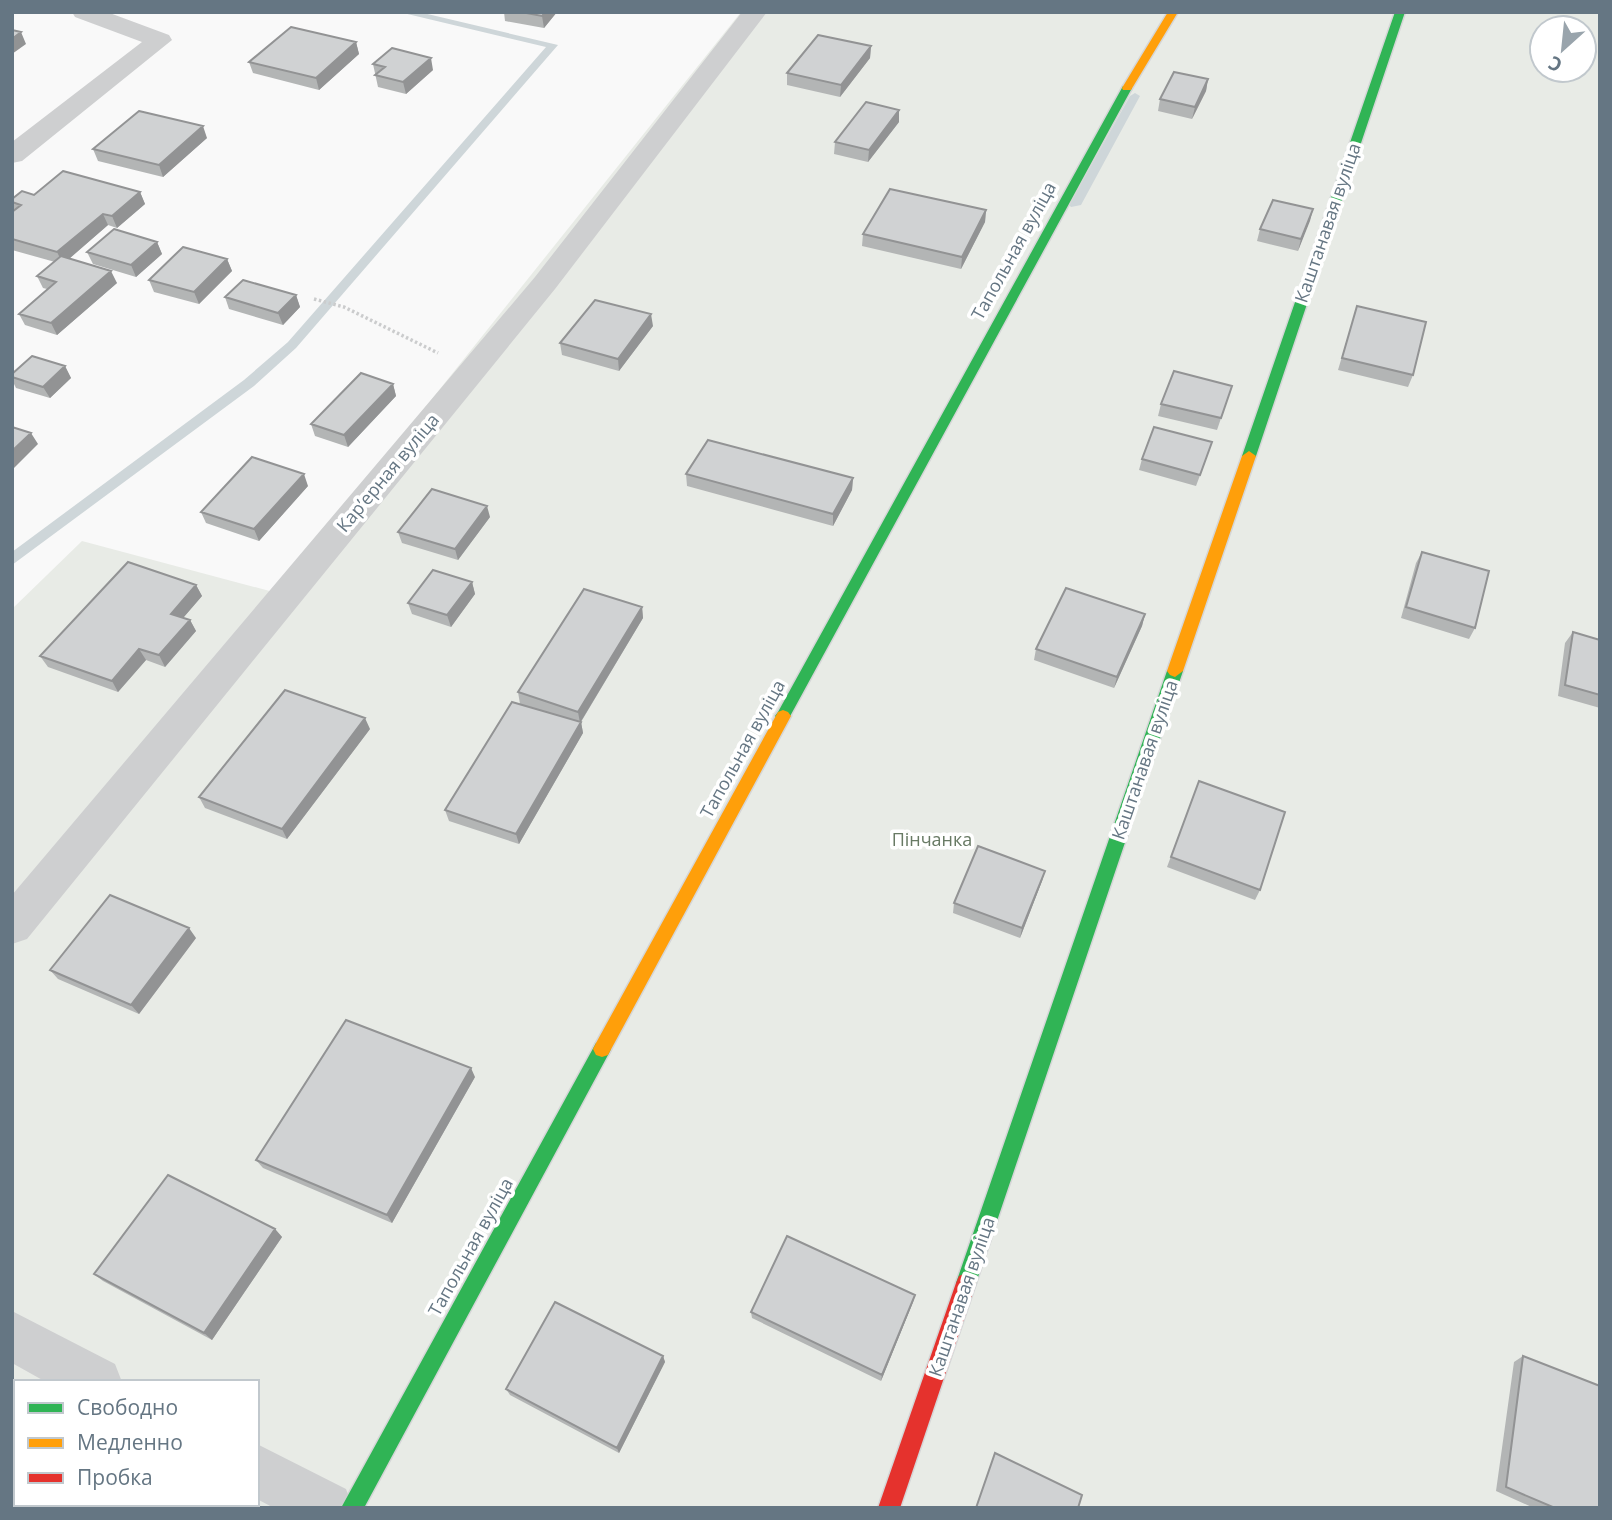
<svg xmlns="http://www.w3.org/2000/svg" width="1612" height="1520" font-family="'Open Sans',sans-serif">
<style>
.green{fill:#e8ebe6;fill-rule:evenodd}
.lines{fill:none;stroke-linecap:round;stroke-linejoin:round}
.stream{fill:#ced6d9;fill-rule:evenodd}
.fast-casing{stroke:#d5d6d7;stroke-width:3}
.slow-casing{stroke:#d5d6d7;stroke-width:3}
.jam-casing{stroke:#d5d6d7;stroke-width:3}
.path{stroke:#cbcccd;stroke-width:3.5;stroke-dasharray:2.5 2.5;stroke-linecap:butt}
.street{fill:#cecfd0;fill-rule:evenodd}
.fast{fill:#30b455;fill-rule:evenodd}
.slow{fill:#ff9f0a;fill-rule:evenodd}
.jam{fill:#e5322d;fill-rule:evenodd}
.wall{fill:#b3b5b5}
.shaded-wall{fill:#929394}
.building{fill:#d0d2d3;stroke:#929394;stroke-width:2}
.labels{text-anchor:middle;stroke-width:7;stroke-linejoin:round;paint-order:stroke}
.street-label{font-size:18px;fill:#657683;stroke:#fff}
.park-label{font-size:18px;fill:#687a64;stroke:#fff}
</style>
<rect width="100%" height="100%" fill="#f9f9f9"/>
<!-- green -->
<path class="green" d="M741 12H1600V1508H151L145 1504H257V1382H16V1429L12 1427V609L82 541 277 593ZM1542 28H1584V70H1542Z"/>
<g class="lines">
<!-- stream -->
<path class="stream" d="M399 12H419L558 45 296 348 254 386 12 565V552L244 380 288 342 546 47Z
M1135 93 1140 96 1081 205 1071 207 1069 205 1130 96Z"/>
<!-- fast casing -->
<g class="fast-casing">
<path id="fast" d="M1395 12H1405L1256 456 1254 459H1244L1242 456Z
M1123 86 1132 88 788 720H778L775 716 778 712Z
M1175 665 1183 671 976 1283 973 1290 966 1293 959 1290 956 1283 1167 671Z
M602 1041 608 1043 611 1049 608 1055 364 1508H341L596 1043Z"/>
</g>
<!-- slow casing -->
<g class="slow-casing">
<path id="slow" d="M1168 12H1178L1131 90H1123L1122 88Z
M1249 451 1256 456 1183 671 1175 677 1170 675 1167 671 1242 456Z
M783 710 788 712 791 716 608 1055 602 1057 596 1055 593 1049 596 1043 778 712Z"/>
</g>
<!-- jam casing -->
<g class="jam-casing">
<path id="jam" d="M966 1273 973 1276 976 1283 900 1508H878L956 1283 959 1276Z"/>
</g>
<!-- path -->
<path class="path" d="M314 299 344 307 438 353"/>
<!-- street -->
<path class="street" d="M72 12H107L169 35 172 40 22 161 12 163V142L142 42 75 17Z
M742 12H767L555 289 27 939 12 944V895L535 277Z
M12 1311 115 1364 122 1382H46L12 1363Z
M257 1444 346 1489 353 1508H274L257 1499Z"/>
<!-- fast -->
<use href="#fast" class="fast"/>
<!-- slow -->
<use href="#slow" class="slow"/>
<!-- jam -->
<use href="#jam" class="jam"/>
</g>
<!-- wall -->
<path class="wall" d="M504 12H557L544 28 505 21Z
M356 42 359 54 319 90 253 73 249 62Z
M871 46 870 58 840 97 787 85V73Z
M373 64 433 70 406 94 378 87Z
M1208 79 1206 91 1192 119 1158 111 1160 99Z
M899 122 868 162 834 154 835 142Z
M207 138 163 177 98 161 93 149Z
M140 192 145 204 117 228 108 225 69 259 117 283 57 335 25 325 19 314 47 289 43 288 37 276 55 262 12 250V212L14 210 12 207V199L34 195Z
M1313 209 1298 251 1257 241 1260 229Z
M986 210 985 222 961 269 862 246 863 234Z
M157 242 162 254 136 277 93 264 87 252Z
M227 259 232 271 199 304 154 292 149 280Z
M296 295 300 307 283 325 229 309 225 297Z
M1357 306 1413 375 1408 387 1338 370Z
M653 326 619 371 562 355 560 343Z
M65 366 71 378 50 398 16 388 12 380V374Z
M393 384 396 396 348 447 315 436 311 424Z
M1232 386 1217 430 1158 416 1161 404Z
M1208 454 1196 486 1139 470 1142 459Z
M686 474 853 478 852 490 833 526 687 486Z
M308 486 259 541 206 523 201 512Z
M490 517 458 560 402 543 398 532Z
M1422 552 1475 628 1469 639 1401 618 1416 563Z
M472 582 475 594 451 627 412 614 408 603Z
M196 585 202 596 183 618 190 620 196 631 165 667 146 660 118 692 48 667 40 656Z
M642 607 643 618 581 722 583 733 519 844 449 821 445 810 548 713 520 704 518 692Z
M1145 614 1142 626 1114 688 1034 660 1036 649Z
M1573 632 1600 640V708L1558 696 1565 643Z
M370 729 287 839 205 808 199 797Z
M1199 781 1260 890 1255 900 1167 867Z
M1045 871 1042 881 1020 938 953 913 954 903Z
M196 938 139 1014 58 979 50 970Z
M475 1077 392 1223 263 1168 256 1160Z
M275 1229 282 1237 212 1340 103 1281 94 1274Z
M915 1295 913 1302 881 1381 752 1318 751 1312Z
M663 1356 665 1362 619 1453 510 1395 506 1389Z
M1523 1356 1600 1508H1534L1496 1491 1514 1362Z"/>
<!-- shaded-wall -->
<path class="shaded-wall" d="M545 12H557L544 28 542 16Z
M21 32 26 44 12 54V39Z
M356 42 359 54 319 90 316 78Z
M871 46 870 58 840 97 841 85Z
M431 58 433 70 406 94 403 82Z
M1208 79 1206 91 1192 119 1195 107Z
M899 110V122L868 162 869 150Z
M203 126 207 138 163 177 159 165Z
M140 192 145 204 117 228 112 216Z
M1313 209 1310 221 1298 251 1301 239Z
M986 210 985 222 961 269 962 257Z
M103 214 108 225 63 264 57 252Z
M157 242 162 254 136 277 131 265Z
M227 259 232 271 199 304 194 292Z
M111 271 117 283 57 335 51 323Z
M296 295 300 307 283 325 278 313Z
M651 314 653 326 619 371 618 359Z
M65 366 71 378 50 398 43 387Z
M393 384 396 396 348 447 344 435Z
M31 433 38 444 12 470V451Z
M304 474 308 486 259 541 254 529Z
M853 478 852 490 833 526V514Z
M487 506 490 517 458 560 455 549Z
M472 582 475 594 451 627 447 615Z
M196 585 202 596 177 625 171 614Z
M642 607 643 618 580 723 578 712Z
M1145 614 1142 626 1114 688 1117 677Z
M190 620 196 631 165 667 159 655Z
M139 649 146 660 118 692 112 681Z
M365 718 370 729 287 839 282 829Z
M581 722 583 733 519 844 516 834Z
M1045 871 1042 881 1020 938 1022 928Z
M189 928 196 938 139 1014 131 1005Z
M471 1068 475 1077 392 1223 387 1215Z
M275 1229 282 1237 212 1340 204 1333Z
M915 1295 913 1302 881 1381 882 1375Z
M663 1356 665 1362 619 1453 617 1448Z"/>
<!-- building -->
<path class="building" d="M521 12H545L542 16Z
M291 27 356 42 316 78 249 62Z
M12 30 21 32 12 39Z
M818 35 871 46 841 85 787 73Z
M392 48 431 58 403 82 375 75 385 67 373 64Z
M1174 72 1208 79 1195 107 1160 99Z
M866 102 899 110 869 150 835 142Z
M139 111 203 126 159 165 93 149Z
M63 171 140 192 112 216 103 214 57 252 12 239V212L21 205 12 202V199L22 191 34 195Z
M890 189 986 210 962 257 863 234Z
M1273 200 1313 209 1301 239 1260 229Z
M114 229 157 242 131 265 87 252Z
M183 247 227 259 194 292 149 280Z
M61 256 111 271 51 323 19 314 56 282 37 276Z
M243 280 296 295 278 313 225 297Z
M595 300 651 314 618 359 560 343Z
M1357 306 1426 322 1413 375 1342 358Z
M32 356 65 366 43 387 12 377V374Z
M1174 371 1232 386 1221 418 1161 404Z
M361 373 393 384 344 435 311 424Z
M12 427 31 433 12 451Z
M1154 427 1212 442 1200 475 1142 459Z
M708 440 853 478 833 514 686 474Z
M252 457 304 474 254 529 201 512Z
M432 489 487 506 455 549 398 532Z
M1422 552 1489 571 1475 628 1406 607Z
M128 562 196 585 171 614 190 620 159 655 139 649 112 681 40 656Z
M433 570 472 582 447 615 408 603Z
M1066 588 1145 614 1117 677 1036 649Z
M584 589 642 607 578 712 518 692Z
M1573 632 1600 640V695L1565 685Z
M285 690 365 718 282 829 199 797Z
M512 702 581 722 516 834 445 810Z
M1199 781 1285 812 1260 890 1171 857Z
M978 846 1045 871 1022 928 954 903Z
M110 895 189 928 131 1005 50 970Z
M346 1020 471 1068 387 1215 256 1160Z
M168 1175 275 1229 204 1333 94 1274Z
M787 1236 915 1295 882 1375 751 1312Z
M555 1302 663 1356 617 1448 506 1389Z
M1523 1356 1600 1386V1508H1555L1506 1487Z
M995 1453 1082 1495 1078 1508H976Z"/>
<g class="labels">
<!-- street labels -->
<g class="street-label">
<text transform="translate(1328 223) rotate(-71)" y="6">Каштанавая вуліца</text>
<text transform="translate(1014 251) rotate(-61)" y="6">Тапольная вуліца</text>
<text transform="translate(388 473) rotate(-50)" y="6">Карʼерная вуліца</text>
<text transform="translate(743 749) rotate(-61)" y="6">Тапольная вуліца</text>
<text transform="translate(1145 760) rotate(-71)" y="6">Каштанавая вуліца</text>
<text transform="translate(471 1247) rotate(-61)" y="6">Тапольная вуліца</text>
<text transform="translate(962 1297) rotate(-71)" y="6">Каштанавая вуліца</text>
</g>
<!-- park labels -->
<g class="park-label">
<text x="932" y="846">Пінчанка</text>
</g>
</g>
<!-- border -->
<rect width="1612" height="1520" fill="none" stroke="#657683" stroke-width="28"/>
<!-- legend -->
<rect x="14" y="1380" width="245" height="126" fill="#ffffff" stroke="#c1c8cd" stroke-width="2"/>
<rect x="28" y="1403" width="35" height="10" fill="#30b455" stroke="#c1c8cd" stroke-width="2"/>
<text x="77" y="1415" font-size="21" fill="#657683">Свободно</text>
<rect x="28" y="1438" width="35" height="10" fill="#ff9f0a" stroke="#c1c8cd" stroke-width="2"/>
<text x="77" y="1450" font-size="21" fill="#657683">Медленно</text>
<rect x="28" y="1473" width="35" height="10" fill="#e5322d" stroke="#c1c8cd" stroke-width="2"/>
<text x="77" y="1485" font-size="21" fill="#657683">Пробка</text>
<!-- north arrow -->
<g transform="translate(1563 49) rotate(207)"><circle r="33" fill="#ffffff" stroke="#c1c8cd" stroke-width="2"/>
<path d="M0-5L12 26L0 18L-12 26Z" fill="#99a4ac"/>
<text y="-10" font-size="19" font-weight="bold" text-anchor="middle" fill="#657683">С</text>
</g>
</svg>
